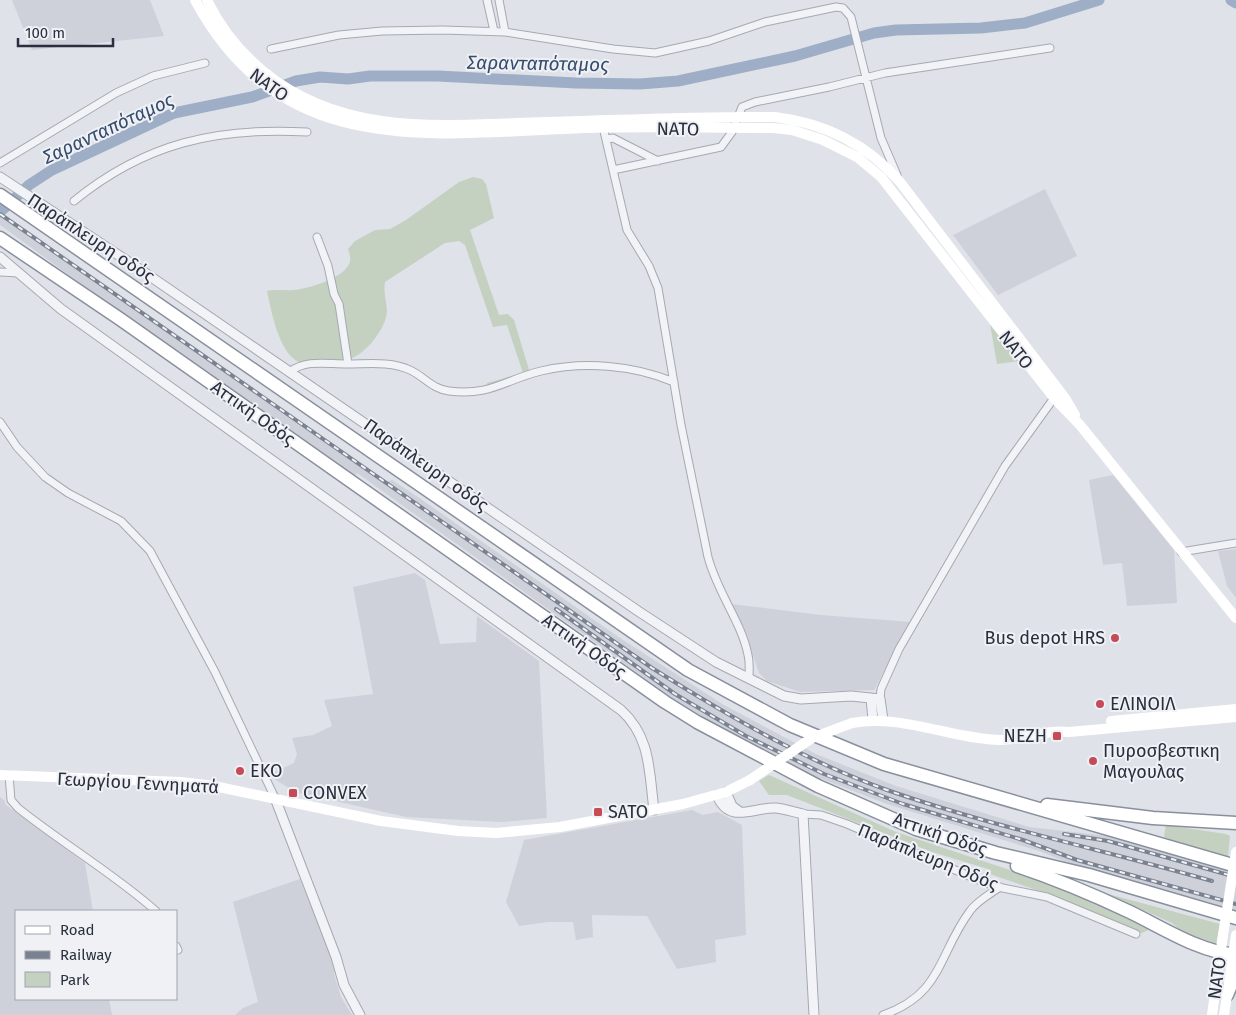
<svg xmlns="http://www.w3.org/2000/svg" width="1236" height="1015" font-family="'Fira Sans',sans-serif">
<style>
.built{fill:#ced1d9}
.green{fill:#c4d1c1}
.lines{fill:none;stroke-linecap:round;stroke-linejoin:round}
.river{stroke:#9daec6;stroke-width:11}
.minor-casing{stroke:#a5a9b2;stroke-width:9}
.tertiary-casing{stroke:#a5a9b2;stroke-width:11}
.motorway-casing{stroke:#888f9d;stroke-width:15}
.minor{stroke:#f2f3f6;stroke-width:7}
.tertiary{stroke:#f2f3f6;stroke-width:9}
.secondary{stroke:#fff;stroke-width:10}
.motorway{stroke:#fff;stroke-width:12}
.rail-casing{stroke:#7a8190;stroke-width:4}
.rail{stroke:#eff1f5;stroke-width:2;stroke-dasharray:5.5;stroke-linecap:butt}
.secondary-bridge{stroke:#fff;stroke-width:10}
.poi-dot{fill:#c54c57;stroke:#eff1f5;stroke-width:2}
.labels{text-anchor:middle;stroke-width:4;stroke-linejoin:round;paint-order:stroke}
.street-label{font-size:18px;fill:#292f3e;stroke:#eff1f5}
.poi-label{font-size:18px;fill:#292f3e;stroke:#eff1f5;text-anchor:start}
.water-label{font-size:19px;font-style:italic;fill:#364c6f;stroke:#eff1f5}
</style>
<rect width="100%" height="100%" fill="#dfe2e8"/>
<!-- built -->
<path class="built" d="M12 0H150L164 36 32 50Z
M1045 189 1077 256 998 295 953 235Z
M0 212 387 482 392 480 418 497 620 638 724 705 816 754 896 786 1029 827 1109 836 1236 869V911L1077 866 1039 851 887 804 804 772 721 728 670 696 357 473 355 476 73 278 0 225Z
M1113 475 1174 550 1177 603 1127 606 1122 563 1103 565 1089 480Z
M1236 549V598L1227 586 1218 551Z
M415 573 425 580 440 644 476 642 477 616 539 661 547 818 502 822 406 817 295 792 268 775 294 763 297 754 292 738 313 735 332 726 324 700 373 694 353 587Z
M731 604 821 615 911 622 874 690 800 692 767 681 759 673 743 626Z
M0 797 4 800 6 805 85 863 93 911H16V999H109L112 1015H0Z
M692 810 703 815 718 812 742 825 746 935 715 940 716 962 677 969 647 916 592 915 593 937 576 940 573 922H548L519 926 506 902 524 840Z
M300 879 335 966 334 974 341 997 352 1015H235L243 1008 258 1002 233 902Z"/>
<!-- green -->
<path class="green" d="M473 177 482 179 486 184 494 218 470 230 499 315 508 314 514 320 530 373 486 387 487 383 523 373 507 325 493 327 465 245 459 241 445 243 385 282C383 293 387 302 387 312 386 321 381 330 376 337 354 367 337 361 303 363 280 360 271 310 267 291 275 289 285 291 294 290 308 289 348 277 350 261 351 257 349 252 348 249L355 241 375 230 390 229 406 220 459 182Z
M990 324 1019 361 997 364Z
M769 775 896 832 1025 875 1080 896 1150 929 1142 933 1136 932 1062 899 990 874 991 870 932 852 787 795H769L759 781Z
M1166 825 1226 834 1230 836 1228 857 1167 841 1164 836Z
M1108 894 1220 924 1216 944 1184 933 1172 923Z"/>
<g class="lines">
<!-- river -->
<path class="river" d="M1231 0 1236 3
M0 212 29 185 52 170 174 113 252 97 296 81 320 77 348 79 370 76H438L576 83 640 84 678 81 795 56 874 33 896 30 981 28 1025 23 1099 0"/>
<!-- minor casing -->
<g class="minor-casing">
<path id="minor" d="M487 0 494 31
M499 0 505 32
M271 49 339 35 382 31 443 30 505 32 613 49 655 53 709 41 765 22 836 7 843 8 851 17 881 138 897 175
M603 127 627 230 649 266 658 288 681 425 708 557C717 592 742 623 748 655 750 663 749 671 749 679
M607 139 613 138 658 161
M0 163 116 93 153 76 205 63
M613 170 721 147 732 132 742 107 755 102 829 87 885 73 1050 48
M74 201C145 143 217 127 307 132
M317 237 328 266 334 294 339 304 348 364
M0 272 19 273
M289 372C307 359 326 364 347 364 369 364 390 361 410 370 425 377 432 389 449 391 491 396 504 380 541 371 584 361 633 365 674 382
M0 422 17 447 45 477 68 493 121 521 150 551 215 672 275 798
M1181 552 1236 543
M880 699 881 689 899 649 1005 466 1054 398
M9 775 11 800 18 808C63 844 113 873 156 911
M803 814 821 815 847 824 981 881 998 887 1047 897 1136 934
M176 946 178 950
M883 1015C943 994 938 954 970 911 977 901 990 894 1000 887"/>
</g>
<!-- tertiary casing -->
<g class="tertiary-casing">
<path id="tertiary" d="M0 177 141 270 638 611 716 662 784 696 801 699 851 696 880 699 883 720
M0 257 61 309 621 710C651 737 649 772 654 810
M871 698 873 720
M726 792 732 806 740 812
M717 795C729 825 753 807 776 808 785 809 794 812 803 814L814 1015
M275 798 336 957 344 985 360 1015"/>
</g>
<!-- motorway casing -->
<g class="motorway-casing">
<path id="motorway" d="M0 195 688 670 790 725 884 764 1236 866
M0 238 120 319 665 702 697 722 818 786 916 829 996 853 1089 875 1236 918
M1047 805 1153 818 1236 823
M1017 866C1056 879 1094 895 1130 912 1165 929 1198 951 1236 955
M1227 995 1236 973"/>
</g>
<!-- minor -->
<use href="#minor" class="minor"/>
<!-- tertiary -->
<use href="#tertiary" class="tertiary"/>
<!-- secondary -->
<path class="secondary" d="M195 0C282 161 429 134 584 128 647 126 710 128 773 128L792 130 823 140 857 157 881 177 1054 398 1080 425 1236 618
M207 0C220 27 240 52 263 71 344 138 446 125 545 122 621 120 698 116 775 117 824 123 867 144 900 182L1065 398 1075 415
M1111 721 1236 709
M852 723C904 714 950 739 1001 740 1024 740 1046 729 1069 732L1236 717
M0 775 181 782 214 786 381 821 458 831 496 833 560 827 683 804 726 792 750 780
M1212 1015 1223 935
M1224 1015 1236 935"/>
<!-- motorway -->
<use href="#motorway" class="motorway"/>
<!-- rail casing -->
<g class="rail-casing">
<path id="rail" d="M0 214 652 668C727 715 803 760 887 790 993 827 1104 850 1212 881
M556 609 675 694 746 736 824 774 903 804 1023 840 1077 860 1236 904
M1064 834 1108 841 1236 877"/>
</g>
<!-- rail -->
<use href="#rail" class="rail"/>
<!-- secondary-bridge -->
<path class="secondary-bridge" d="M750 780 812 738 852 723
M1223 935 1236 852"/>
</g>
<!-- markers -->
<g class="poi-dot">
<circle cx="1115" cy="638" r="5"/>
<circle cx="1100" cy="704" r="5"/>
<rect x="1052" y="731" width="10" height="10" rx="2.5"/>
<circle cx="1093" cy="761" r="5"/>
<circle cx="240" cy="771" r="5"/>
<rect x="288" y="788" width="10" height="10" rx="2.5"/>
<rect x="593" y="807" width="10" height="10" rx="2.5"/>
</g>
<g class="labels">
<!-- street labels -->
<g class="street-label">
<text transform="translate(269 85) rotate(36)" y="6">ΝΑΤΟ</text>
<text transform="translate(678 129) rotate(1)" y="6">ΝΑΤΟ</text>
<text transform="translate(91 238) rotate(33)" y="6">Παράπλευρη οδός</text>
<text transform="translate(1016 350) rotate(52)" y="6">ΝΑΤΟ</text>
<text transform="translate(253 413) rotate(35)" y="6">Αττική Οδός</text>
<text transform="translate(426 465) rotate(35)" y="6">Παράπλευρη οδός</text>
<text transform="translate(584 646) rotate(35)" y="6">Αττική Οδός</text>
<text transform="translate(138 783) rotate(3)" y="6">Γεωργίου Γεννηματά</text>
<text transform="translate(940 834) rotate(19)" y="6">Αττική Οδός</text>
<text transform="translate(928 857) rotate(22)" y="6">Παράπλευρη Οδός</text>
<text transform="translate(1217 978) rotate(-82)" y="6">ΝΑΤΟ</text>
</g>
<!-- poi labels -->
<g class="poi-label">
<text x="1105" y="644" text-anchor="end">Bus depot HRS</text>
<text x="1110" y="710">ΕΛΙΝΟΙΛ</text>
<text x="1047" y="742" text-anchor="end">ΝΕΖΗ</text>
<text x="1103" y="757">Πυροσβεστικη<tspan x="1103" dy="21">Μαγουλας</tspan></text>
<text x="250" y="777">EKO</text>
<text x="303" y="799">CONVEX</text>
<text x="608" y="818">SATO</text>
</g>
<!-- water labels -->
<g class="water-label">
<text transform="translate(538 63) rotate(1)" y="7">Σαρανταπόταμος</text>
<text transform="translate(108 128) rotate(-25)" y="7">Σαρανταπόταμος</text>
</g>
</g>
<!-- legend -->
<rect x="15" y="910" width="162" height="90" fill="#eff1f5" stroke="#a0a3ac"/>
<rect x="25" y="926" width="25" height="8" fill="#ffffff" stroke="#a0a3ac"/>
<text x="60" y="935" font-size="15" fill="#292f3e">Road</text>
<rect x="25" y="951" width="25" height="8" fill="#7a8190" stroke="#a0a3ac"/>
<text x="60" y="960" font-size="15" fill="#292f3e">Railway</text>
<rect x="25" y="972" width="25" height="15" fill="#c4d1c1" stroke="#a0a3ac"/>
<text x="60" y="985" font-size="15" fill="#292f3e">Park</text>
<!-- scale -->
<path d="M18 38v8h95v-8" fill="none" stroke="#292f3e" stroke-width="2.5"/>
<text x="25" y="38" font-size="15" fill="#292f3e" stroke="#eff1f5" stroke-width="4" paint-order="stroke">100 m</text>
</svg>
